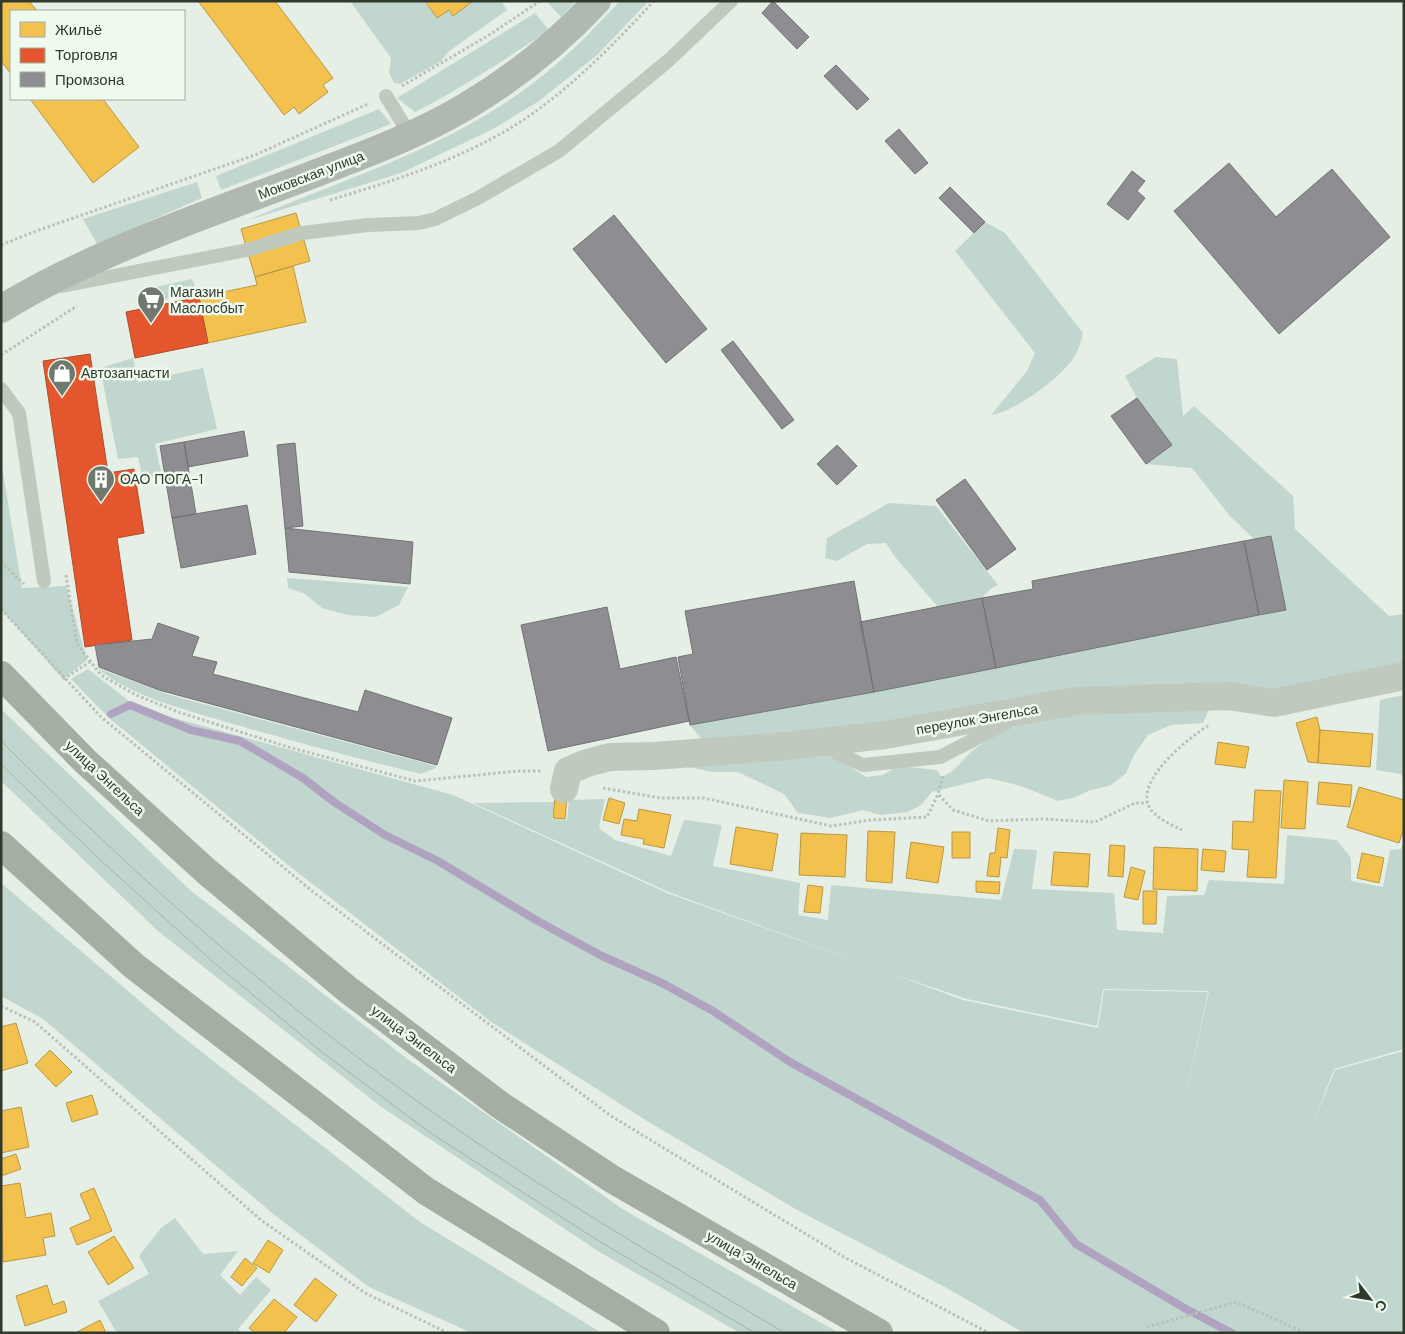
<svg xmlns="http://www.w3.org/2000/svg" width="1405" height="1334" font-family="'DM Sans',sans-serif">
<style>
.green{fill:#c1d6ce;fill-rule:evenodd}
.homes{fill:#f2c14e;stroke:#b89844}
.shops{fill:#e4572e;stroke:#ae4e2d}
.industry{fill:#8d8d92;stroke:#717473}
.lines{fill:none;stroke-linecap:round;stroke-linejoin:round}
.stream{stroke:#afa3c0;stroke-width:8}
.path{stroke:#b8c1b7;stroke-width:3;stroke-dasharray:2.5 2.5;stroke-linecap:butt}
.lane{stroke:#bfc9be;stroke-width:14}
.street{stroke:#bfc9be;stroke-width:28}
.secondary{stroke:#b0b9af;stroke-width:28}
.primary{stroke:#a5aea3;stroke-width:28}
.tram{stroke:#aab1a8;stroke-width:1}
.labels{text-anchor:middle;stroke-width:5;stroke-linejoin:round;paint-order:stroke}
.street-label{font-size:14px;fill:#303a2c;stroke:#effaef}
.poi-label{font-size:14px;fill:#303a2c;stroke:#effaef;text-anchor:start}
</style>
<rect width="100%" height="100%" fill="#e6efe6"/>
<!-- green -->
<path class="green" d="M350 1H424L437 18 448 10 453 16 473 1H501L507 10 448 52 441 61 400 84 394 83 389 73 391 58Z
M550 1H576L561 17 548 3Z
M620 1H649L597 55 539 101 493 129 401 173 248 220C344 179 448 148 532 84 564 60 593 30 620 1Z
M535 13 549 30C506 59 462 88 415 112L397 98Z
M379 109 391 124 221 190 216 176Z
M197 182 202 198 97 244 83 219Z
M985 222 1005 233 1083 333C1081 344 1076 357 1068 365 1053 383 1014 411 991 415L1027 371 1035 353 955 251Z
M192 279 197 293 147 303 142 290Z
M1156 357 1177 359 1183 416 1194 406 1293 496 1295 529 1389 616 1404 614V668L1297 690 901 725 707 746 690 725 874 692 1286 610 1271 536 1254 539 1229 515 1192 468 1146 464 1172 445 1137 398 1125 376Z
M133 358 138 382 203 368 217 429 155 444 162 476 143 479 138 457 118 459 100 368Z
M1 460 22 588 66 586 87 660 63 679 1 609Z
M889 503 936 506 998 585 990 589 982 598 938 607 895 557 886 543 867 544 837 561 825 558 827 538Z
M287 578 408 587 399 605 376 617 348 615 322 608 305 594 288 588Z
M97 668 170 695 436 766 435 768 421 774C355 758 291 741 226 722 184 709 132 697 97 668Z
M88 669 130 702 167 716 453 795 667 893 874 967 671 893 473 803 554 802 552 819 567 820 569 800 605 799 599 828 615 840 671 856 684 820 722 825 713 866 800 883 798 915 828 920 831 885 1001 900 1014 849 1037 850 1032 889 1114 893 1117 930 1163 933 1167 896 1204 895 1209 880 1284 884 1287 835 1337 840 1351 858V881L1383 887 1390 850 1401 849 1404 840V1049L1334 1069 1311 1129 1276 1126 1311 1129 1335 1070 1404 1051V1333H1024L945 1287 799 1211 647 1121 490 1021 288 865 109 718 71 679ZM890 973 967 999 1097 1026 1103 989 1209 991 1181 1118 1208 992 1104 990 1098 1028 963 1000Z
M1404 695V779L1401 774 1376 770 1380 700Z
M1210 708 1203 723 1171 725 1148 735 1134 755 1126 773 1111 785 1088 791 1076 797 1058 801 1021 786 988 778 932 792 921 805 908 812 881 815 863 810 831 818 798 813 784 794 738 772H711L676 764 829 753 866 777 883 775 898 766 937 770 941 777C957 771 958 764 970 753 992 734 1020 723 1047 715Z
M1 709 190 890 410 1061 624 1210 839 1333H740L601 1253 380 1106 158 931 1 781Z
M1 883 175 1031 420 1222 602 1333H472L369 1287 272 1213 43 1019 1 996Z
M175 1218 203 1254 238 1251 220 1275 240 1295 256 1277 271 1290 238 1329 242 1333H117L98 1301 149 1274 139 1256 161 1228Z"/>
<!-- homes -->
<path class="homes" d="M1 1H29L37 11H11V74L1 61Z
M198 1H275L333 78 323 85 328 92 299 114 294 107 284 115Z
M425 1H473L453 16 449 10 437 18Z
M30 99H103L139 147 93 183Z
M296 213 310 261 255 277 241 229Z
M293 266 306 322 208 343 199 297 257 285 255 277Z
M1317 717 1320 730 1318 763 1308 762 1296 723Z
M1320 730 1373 734 1370 767 1318 763Z
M1218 742 1249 747 1245 768 1215 764Z
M1284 780 1308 782 1305 829 1281 828Z
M1319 782 1352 785 1350 807 1317 804Z
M1359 787 1404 800V828L1399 843 1347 827Z
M1255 790 1281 791 1276 878 1247 877 1249 850 1232 849 1233 821 1253 822Z
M555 797 567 798 565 819 553 818Z
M609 798 625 803 619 824 603 820Z
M639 809 671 815 664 848 643 844 644 839 621 835 624 819 637 821Z
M736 827 778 834 772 871 730 864Z
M998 828 1010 830 1007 858 1001 857 999 877 987 876 990 853H995Z
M868 831 895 832 892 883 866 881Z
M952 832H970V858H952Z
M801 833 847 835 845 877 799 875Z
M911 842 944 847 938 883 906 878Z
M1110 845 1125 846 1123 877 1108 876Z
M1154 847 1198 849 1197 891 1153 889Z
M1203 849 1226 851 1224 872 1201 870Z
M1054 852 1090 854 1088 887 1051 885Z
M1362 853 1384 858 1379 883 1357 878Z
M1131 867 1145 871 1138 900 1124 897Z
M976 881 1000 882 999 894 976 892Z
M808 885 823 887 820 913 804 912Z
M1143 891H1157L1156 924H1143Z
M16 1023 28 1063 1 1071V1027Z
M50 1050 72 1072 56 1087 35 1065Z
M92 1095 98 1114 72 1122 66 1103Z
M21 1107 29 1147 1 1153V1111Z
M16 1154 21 1169 1 1176V1159Z
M20 1183 26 1218 51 1213 55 1236 43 1238 46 1255 3 1262 1 1186Z
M94 1188 112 1231 77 1245 70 1228 91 1219 80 1194Z
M114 1236 134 1268 108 1285 88 1252Z
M268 1240 283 1250 269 1273 253 1263Z
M245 1258 257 1268 242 1286 231 1277Z
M315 1278 337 1295 316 1322 294 1305Z
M47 1285 53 1305 64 1301 67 1312 25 1326 16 1296Z
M274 1299 297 1317 284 1333H255L249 1328Z
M100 1320 106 1333H77V1332Z"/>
<!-- shops -->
<path class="shops" d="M199 297 208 343 135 358 126 312Z
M90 354 108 473 134 469 144 533 117 538 132 640 85 647 43 361Z"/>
<!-- industry -->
<path class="industry" d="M773 1 809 37 797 49 762 13Z
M836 65 869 99 857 110 824 76Z
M899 129 928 163 915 174 885 141Z
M1229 163 1276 217 1332 169 1390 237 1279 334 1174 211Z
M1132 171 1145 181 1137 191 1145 198 1128 220 1107 204Z
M950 187 985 222 974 233 939 198Z
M614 215 707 329 666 363 573 249Z
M733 341 794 420 782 429 721 350Z
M1137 398 1172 445 1146 464 1111 416Z
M244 431 248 456 188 467 184 442Z
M184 442 196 514 172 518 160 446Z
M295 443 303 526 285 528 277 445Z
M837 445 857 466 837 485 817 464Z
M965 479 1016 549 987 570 936 500Z
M247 505 256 554 181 568 172 518Z
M285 528 413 542 410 584 289 572Z
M1271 536 1286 610 1259 615 1244 541Z
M1244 541 1259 615 996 668 982 598 1033 589 1032 581Z
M854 581 874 692 690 725 678 657 693 654 685 611Z
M982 598 996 668 874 692 860 622Z
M607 607 620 669 676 657 689 721 548 751 521 625Z
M158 623 199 637 192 656 217 662 213 674 358 712 365 690 452 718 437 765 159 690 99 667 95 645 152 639Z"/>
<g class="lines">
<!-- stream -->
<path class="stream" d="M111 714 130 705 191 730 240 741 303 778 334 802 385 835 438 861 536 920 600 955 662 983 713 1011 790 1062 1040 1200 1076 1244 1186 1309 1232 1333"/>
<!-- path -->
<path class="path" d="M402 86 489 35 540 1
M330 200C400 179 472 156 532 114 577 82 617 41 654 1
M1 245 36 231 255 155 368 104
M1 355 77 306
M1 562 24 584
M66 575 77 644 101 675 136 695 181 713 288 747 415 781 519 771H542
M1 609 101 717 312 891 611 1116 844 1257 989 1333
M63 679 90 662
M943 776 938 794 953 810 989 821 1043 819 1095 822 1135 803H1147
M603 788 660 798H704L831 826 870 820 927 817 938 794
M1182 830C1170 824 1150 816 1147 801 1143 774 1189 738 1209 725
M1 1006 35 1022 261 1220 365 1293 448 1333
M1147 1327 1236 1302 1306 1333"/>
<!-- lane -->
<path class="lane" d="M386 96 410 135
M62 286 247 250 302 233 368 225 419 223 435 219 478 198 559 151 669 60 731 1
M1 389 19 413 44 581
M838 740 837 753 863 765 940 757 1008 722"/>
<!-- street -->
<path class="street" d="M564 789 568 771 587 763 610 757 654 756 776 747 885 735 1076 701 1228 696 1274 703 1404 676"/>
<!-- secondary -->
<path class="secondary" d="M1 309C101 248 219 211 327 169 374 151 421 133 465 107 514 78 558 43 597 1"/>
<!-- primary -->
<path class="primary" d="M1 675 85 761 206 871 347 989 500 1105 612 1179 879 1333
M1 845 134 966 426 1191 656 1333"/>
<!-- tram -->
<path class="tram" d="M1 741C137 878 283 1008 441 1118 552 1196 669 1264 785 1333
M1 764 97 857 212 961 323 1053 432 1134 602 1243 755 1333"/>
</g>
<!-- icons -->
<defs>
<g id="supermarket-pin" transform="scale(1.4375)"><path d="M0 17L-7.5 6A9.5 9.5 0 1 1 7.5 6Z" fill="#70796d" stroke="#effaef"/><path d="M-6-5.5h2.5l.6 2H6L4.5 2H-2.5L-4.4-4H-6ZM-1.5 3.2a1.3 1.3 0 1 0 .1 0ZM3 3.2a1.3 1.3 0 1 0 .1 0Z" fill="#fff"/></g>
<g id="shop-pin" transform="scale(1.4375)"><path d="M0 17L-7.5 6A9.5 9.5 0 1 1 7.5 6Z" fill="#70796d" stroke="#effaef"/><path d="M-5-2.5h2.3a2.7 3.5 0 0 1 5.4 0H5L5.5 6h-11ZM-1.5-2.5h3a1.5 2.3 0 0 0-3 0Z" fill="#fff"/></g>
<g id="building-pin" transform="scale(1.4375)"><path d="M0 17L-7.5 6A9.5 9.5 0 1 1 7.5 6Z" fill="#70796d" stroke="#effaef"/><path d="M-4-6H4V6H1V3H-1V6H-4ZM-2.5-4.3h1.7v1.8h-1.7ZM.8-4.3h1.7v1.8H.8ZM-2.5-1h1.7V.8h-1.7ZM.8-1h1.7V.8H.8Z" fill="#fff"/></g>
</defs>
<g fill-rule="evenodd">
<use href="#supermarket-pin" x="151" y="300"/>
<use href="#shop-pin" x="62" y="373"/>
<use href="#building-pin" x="101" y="479"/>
</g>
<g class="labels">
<!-- street labels -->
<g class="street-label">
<text transform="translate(311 175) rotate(-21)" y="5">Моковская улица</text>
<text transform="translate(977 719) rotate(-10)" y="5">переулок Энгельса</text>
<text transform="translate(105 778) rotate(43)" y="5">улица Энгельса</text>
<text transform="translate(414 1039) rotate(37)" y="5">улица Энгельса</text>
<text transform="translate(752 1260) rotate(30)" y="5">улица Энгельса</text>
</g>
<!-- poi labels -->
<g class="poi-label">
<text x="170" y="297">Магазин<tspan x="170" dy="16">Маслосбыт</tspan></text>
<text x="81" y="378">Автозапчасти</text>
<text x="120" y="484">ОАО ПОГА-1</text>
</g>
</g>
<!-- border -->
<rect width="1405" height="1334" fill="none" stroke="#303a2c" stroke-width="5"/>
<!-- legend -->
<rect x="10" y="10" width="175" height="90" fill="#effaef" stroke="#a3ada1"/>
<rect x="20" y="22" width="25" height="15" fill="#f2c14e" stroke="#a3ada1"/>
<text x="55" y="35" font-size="15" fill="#303a2c">Жильё</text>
<rect x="20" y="48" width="25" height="15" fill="#e4572e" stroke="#a3ada1"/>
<text x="55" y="60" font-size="15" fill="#303a2c">Торговля</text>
<rect x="20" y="72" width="25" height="15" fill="#8d8d92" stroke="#a3ada1"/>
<text x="55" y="85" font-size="15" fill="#303a2c">Промзона</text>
<!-- north arrow -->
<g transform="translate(1370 1299) rotate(121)" stroke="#effaef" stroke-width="4" paint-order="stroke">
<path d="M0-4L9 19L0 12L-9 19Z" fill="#303a2c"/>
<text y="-8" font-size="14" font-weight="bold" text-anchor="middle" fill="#303a2c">С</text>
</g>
</svg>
